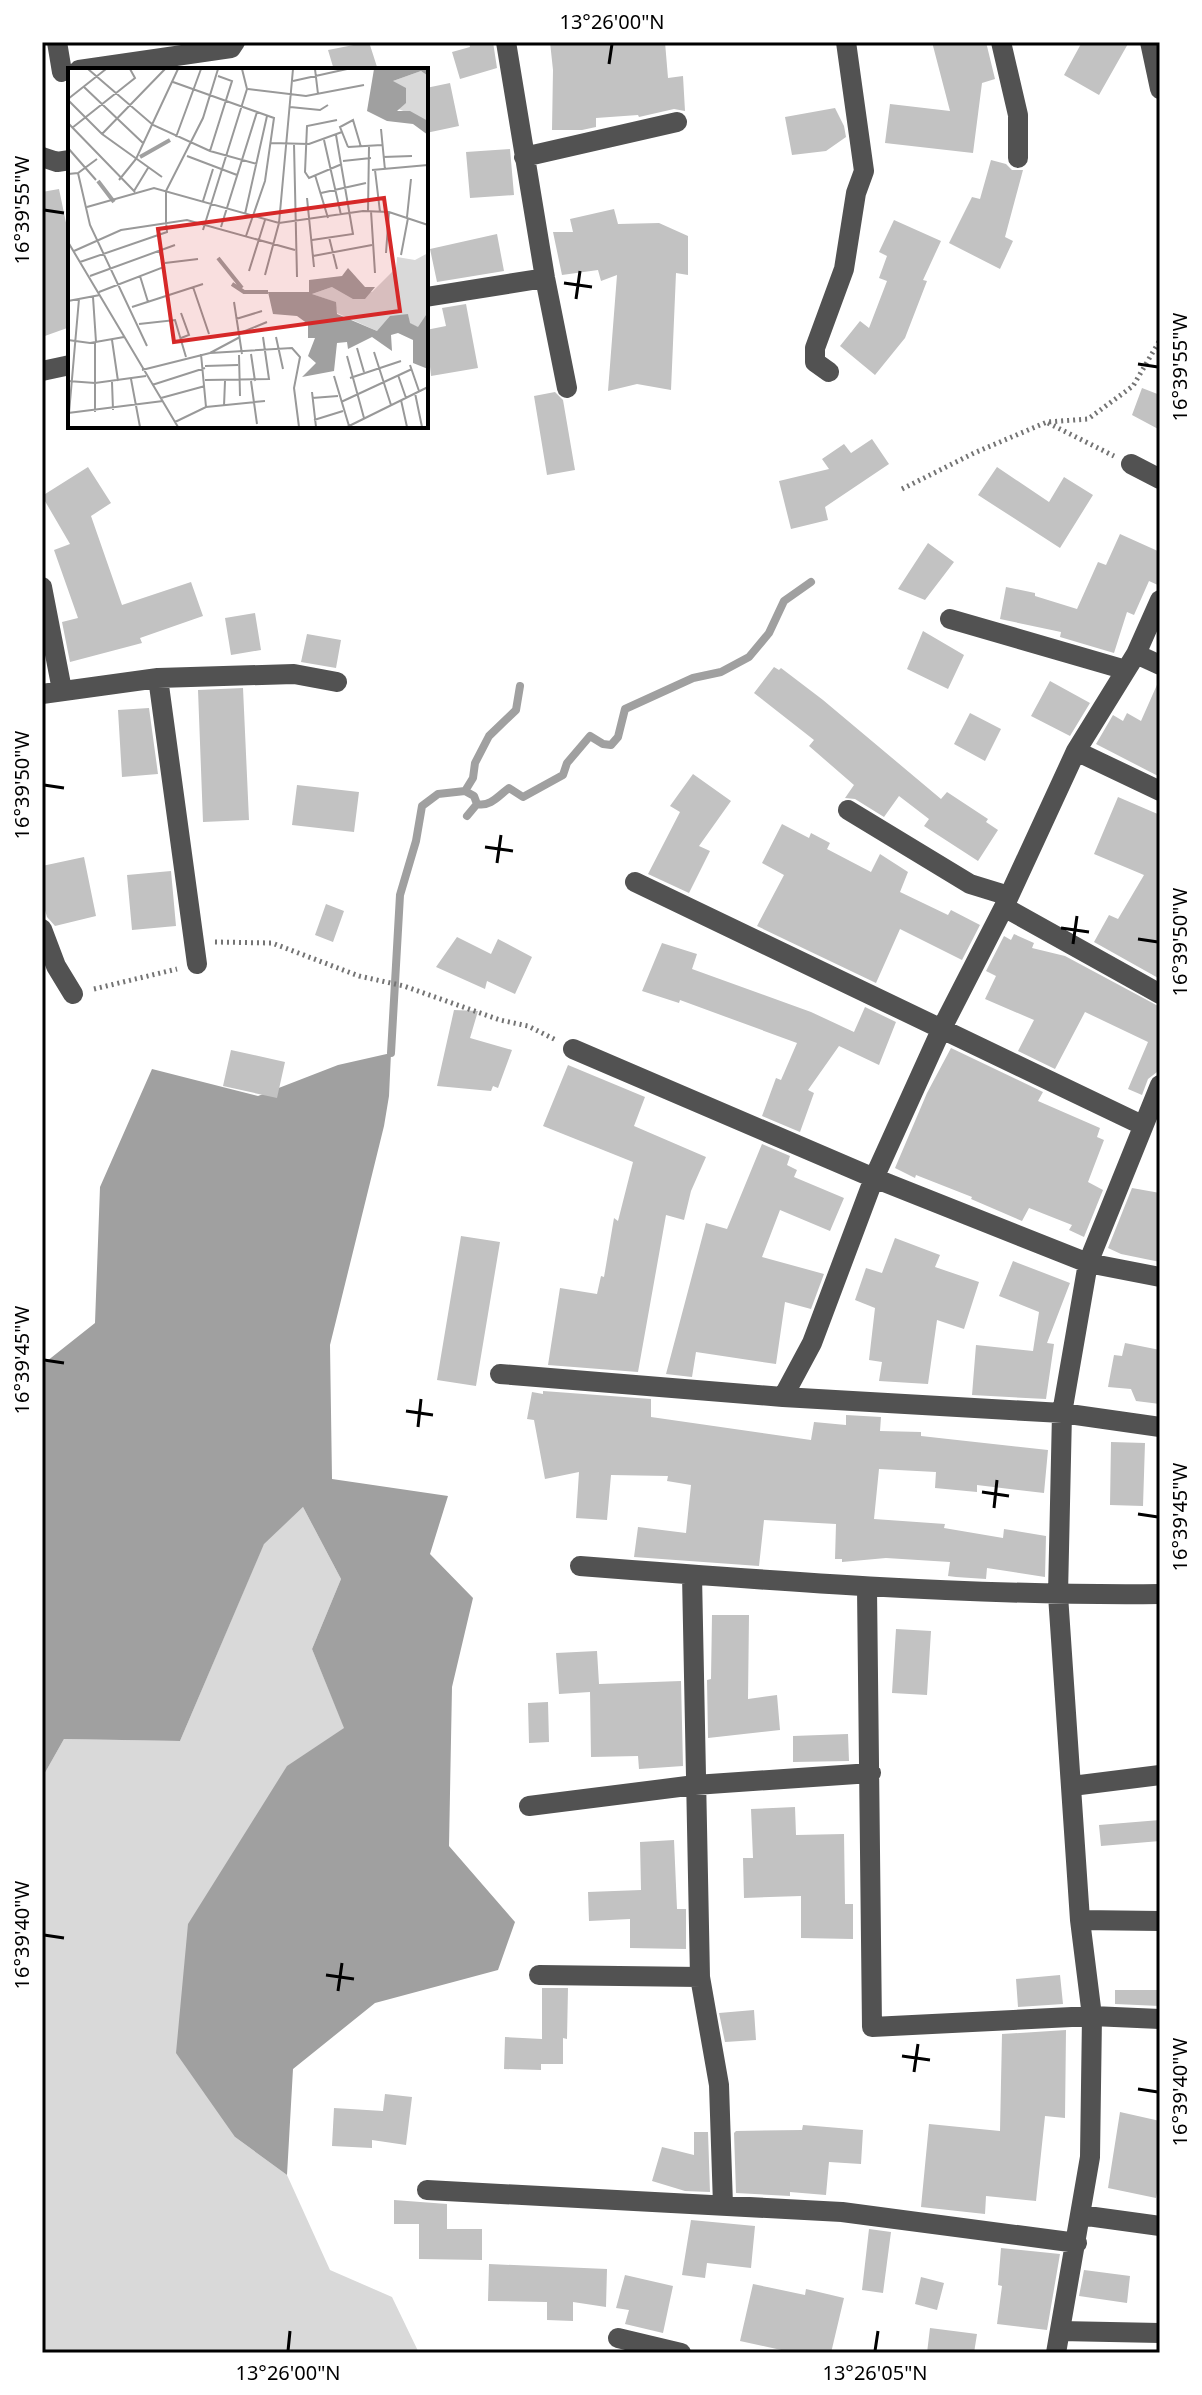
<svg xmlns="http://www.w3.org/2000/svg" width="1202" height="2395" font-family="'Noto Sans',sans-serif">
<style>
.green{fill:#d9d9d9}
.water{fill:#a0a0a0}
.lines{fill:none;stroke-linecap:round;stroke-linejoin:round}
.stream{stroke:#a0a0a0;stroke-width:8}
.building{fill:#c2c2c2}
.path{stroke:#747474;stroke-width:5;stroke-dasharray:2 4;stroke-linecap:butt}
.minor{stroke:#525252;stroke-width:20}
.ticks{fill:none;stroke:#000;stroke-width:3}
.inset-river{fill:none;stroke:#a0a0a0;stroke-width:4}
.inset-road{fill:none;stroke:#999;stroke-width:2}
.view{fill:#d62828;fill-opacity:0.15;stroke:#d62828;stroke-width:4}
.inset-edge{fill:none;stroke:#000;stroke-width:4}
.neatline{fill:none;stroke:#000;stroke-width:3}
.ticks-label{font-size:20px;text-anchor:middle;fill:#000}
</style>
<rect width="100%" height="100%" fill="#fff"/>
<!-- green -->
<path class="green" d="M303 1507 341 1579 312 1649 345 1729 287 1767 235 2137 287 2175 330 2270 392 2297 419 2353H42V1778L64 1739 180 1741 264 1543Z"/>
<!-- water -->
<path class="water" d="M391 1053 389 1096 384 1126 330 1345 332 1479 448 1496 430 1554 473 1598 452 1687 449 1846 515 1922 498 1970 375 2003 293 2069 287 2175 235 2137 176 2053 188 1924 287 1766 344 1728 312 1649 341 1579 303 1507 264 1544 180 1741 64 1739 42 1778V1365L95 1323 100 1187 152 1069 258 1096 338 1065Z"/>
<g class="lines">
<!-- stream -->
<path class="stream" d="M465 791 474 796 477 804C491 807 499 795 509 788L523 797 563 775 567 763 590 736 603 744 611 745 618 737 625 709 693 678 721 672 749 657 769 633 784 601 811 582
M467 816 477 804
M391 1053 400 895 416 841 422 806 438 794 465 791 473 778 475 763 489 736 516 710 520 686"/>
</g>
<!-- building -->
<path class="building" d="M369 42 378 70H334L328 50Z
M469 42H493L497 68 460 79 452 52 470 47Z
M550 42H665L668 78 683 76 685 111 674 109 639 117 638 115 596 118V127L582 130H552L553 70Z
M932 42H986L995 79 982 83 973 153 885 143 890 104 950 111Z
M1082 42H1129L1099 95 1064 75Z
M450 83 459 126 426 133V88Z
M835 108 844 126 846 137 826 151 792 155 785 117Z
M510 149 514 195 470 198 466 152Z
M991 160 1006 164 1012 170H1023L1005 237 1013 241 1000 269 949 243 972 197 980 199Z
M59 189 70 242V327L42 337V192Z
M614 209 618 224 659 223 688 236V275L676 273 671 390 637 384 608 391 617 275 601 281 598 270 562 275 553 232H573L570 219Z
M894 220 941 241 923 280 927 281 905 338 875 375 840 346 860 321 869 328 887 281 879 278 887 256 879 252Z
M497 234 504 271 437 282 430 249Z
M466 304 478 368 431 376 426 330 446 326 442 308Z
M1142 388 1160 395V430L1132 415Z
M555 392 563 400 575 470 547 475 534 396Z
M872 439 889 464 825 507 828 520 791 529 779 481 829 469 822 459 844 444 851 453Z
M88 467 111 503 91 516 122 605 191 582 203 616 140 638 142 643 70 662 62 622 78 618 54 550 70 544 42 496Z
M997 467 1049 502 1064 477 1093 495 1060 548 978 495Z
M1120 534 1160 552V586L1149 581 1134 615 1127 612 1114 653 1060 637 1061 632 1000 619 1006 587 1035 593V596L1077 609 1098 562 1106 565Z
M928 543 954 562 925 600 898 589Z
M255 613 261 650 231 655 225 618Z
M923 631 964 655 948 689 907 669Z
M307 634 341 640 336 668 301 662Z
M774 667 779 670 781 668 823 700 941 799 947 792 988 819 986 822 998 830 978 861 924 826 929 819 899 796 884 817 855 799 845 798 854 785 809 746 814 740 754 693Z
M1160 678V777L1096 744 1113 715 1123 721 1127 713 1141 721Z
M1050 681 1090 703 1070 736 1031 716Z
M243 688 249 820 203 822 198 690Z
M149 708 158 774 122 777 118 710Z
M970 713 1001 729 985 761 954 744Z
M693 774 731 801 699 846 710 851 689 893 648 874 680 812 670 806Z
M297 785 359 792 354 832 292 825Z
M1118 797 1160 815V979L1094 942 1109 915 1118 919 1144 875 1094 854Z
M782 824 809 838 811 833 830 843 827 849 871 872 880 854 908 872 900 892 948 915 951 910 980 925 962 960 900 929 876 983 757 926 784 875 762 863Z
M84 857 96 916 55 926 47 917 42 900V866Z
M171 871 176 926 132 930 127 875Z
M326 904 344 911 333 942 315 935Z
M1014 934 1034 943 1032 948 1065 956 1160 1007V1066L1157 1072 1148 1079 1142 1095 1128 1089 1148 1042 1085 1012 1055 1069 1018 1051 1034 1020 985 999 996 976 986 971 1004 936 1011 940Z
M457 937 491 954 498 939 532 957 515 994 487 981 485 989 436 967Z
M662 943 697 954 692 969 811 1012 854 1032 865 1007 896 1022 879 1065 839 1046 808 1090 814 1093 800 1132 762 1116 776 1078 781 1080 797 1043 680 1000 679 1003 642 991Z
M454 1010 478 1011 470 1038 512 1050 498 1088 493 1086 491 1091 437 1086Z
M951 1048 1043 1092 1038 1101 1100 1128 1097 1137 1104 1140 1088 1182 1103 1190 1084 1237 1069 1230 1072 1225 1029 1208 1022 1221 971 1199 972 1197 916 1175 915 1178 895 1168 927 1093Z
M231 1050 285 1062 277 1098 223 1086Z
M568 1065 645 1097 634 1126 706 1157 691 1191 684 1220 666 1215 638 1372 548 1365 560 1288 597 1294 601 1276 604 1277 614 1218 618 1221 633 1162 543 1126Z
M762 1144 790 1156 787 1165 797 1170 794 1177 844 1198 830 1231 780 1210 762 1257 824 1274 811 1309 785 1302 776 1364 696 1352 692 1377 666 1374 706 1223 727 1229Z
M1132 1188 1160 1193V1262L1121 1254 1108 1248Z
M461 1236 500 1242 476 1386 437 1380Z
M895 1238 940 1255 935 1267 979 1282 964 1329 937 1320 928 1384 879 1381 882 1362 869 1360 875 1308 855 1300 866 1268 882 1273Z
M1013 1261 1070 1283 1047 1343 1054 1344 1046 1399 972 1395 976 1345 1033 1351 1039 1312 999 1296Z
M1125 1343 1160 1350V1404L1136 1401 1131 1389 1108 1387 1114 1355 1122 1356Z
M543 1391 651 1399V1417L811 1440 814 1422 846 1425V1415L881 1417 880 1431 921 1432V1436L1048 1450 1044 1493 977 1485V1492L935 1488 936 1472 879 1469 874 1519 945 1524 944 1528 1003 1538 1004 1529 1046 1536 1045 1577 987 1568 986 1579 956 1577 948 1576 950 1562 886 1558 842 1562V1559H835L836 1524 764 1520 759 1566 634 1557 638 1527 686 1533 691 1485 667 1481 668 1476 611 1475 607 1520 576 1518 579 1472 545 1479 534 1420 527 1419 532 1392 543 1394Z
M1111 1442 1145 1443 1143 1506 1110 1505Z
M712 1615H749L748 1699 777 1695 780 1730 708 1738 707 1680 711 1679Z
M896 1629 931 1631 927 1695 892 1693Z
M597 1651 599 1684 681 1681 683 1766 639 1769 638 1756 591 1757 590 1692 559 1694 556 1653Z
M548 1702 549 1742 529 1743 528 1703Z
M848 1734 849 1761 793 1762V1736Z
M795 1807 796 1835 844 1834 845 1904H853V1939L801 1938V1896L744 1898 743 1858H753L751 1809Z
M1160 1820V1841L1101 1846 1099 1825Z
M674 1840 677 1909H686V1949L630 1948V1919L589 1921 588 1892 641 1890 640 1842Z
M1060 1975 1063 2004 1018 2007 1016 1979Z
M542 1988H568L567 2039 563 2038V2064H541V2070L504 2069 505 2037 542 2039Z
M1115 1990H1160V2006L1115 2004Z
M754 2010 756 2040 725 2042 719 2013Z
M1066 2030 1065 2118 1045 2116 1036 2201 986 2196 985 2214 921 2207 929 2124 1000 2131 1002 2034Z
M385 2094 412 2097 406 2145 372 2140V2148L332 2146 334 2108 383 2111Z
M1120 2112 1160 2121V2178L1156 2198 1108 2188Z
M803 2125 863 2130 861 2164 829 2162 826 2195 790 2192V2196L736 2193 734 2133 736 2131 802 2130Z
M694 2132H708L710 2192 685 2191 652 2181 662 2147 694 2155Z
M394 2200 447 2204V2229H482V2260L419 2259V2224H394Z
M691 2220 755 2226 751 2268 707 2263 705 2278 682 2275Z
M869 2229 891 2232 883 2293 862 2290Z
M1001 2248 1060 2254 1047 2330 997 2324 1002 2286 998 2285Z
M489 2264 607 2269 606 2307 573 2302V2321L547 2320V2302L488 2301Z
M1084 2270 1130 2276 1127 2303 1079 2296Z
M625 2275 673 2286 663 2333 625 2324 629 2310 616 2308Z
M921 2277 944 2283 937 2310 915 2304Z
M753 2284 805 2295 806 2289 844 2298 831 2353H795L740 2341Z
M930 2328 977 2334 974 2353H927Z"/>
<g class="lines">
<!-- path -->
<path class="path" d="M1048 423 1114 456
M902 489 974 453 1047 422 1088 419 1133 386 1160 340
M215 942 272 943 359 976 404 986 500 1020 528 1026 556 1040
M94 989 177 969"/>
<!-- minor -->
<path class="minor" d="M57 42 62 72
M506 42 545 278 567 388
M1001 42 1018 115V158
M1150 42 1160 89
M79 70 231 48 235 42
M42 157 57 162 70 160
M524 157 677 122
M426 297 545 278
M42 371 70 365
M829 372 815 362V348L844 269 856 193 864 171 846 42
M1131 464 1160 479
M42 587 62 690
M950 619 1126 670
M1136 654 1160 665
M158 678 197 964
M42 694 158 678 294 674 337 682
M1076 751 1160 791
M848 810 970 884 1009 896
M635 882 1142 1125
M1004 907 1160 994
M42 929 56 966 73 994
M573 1049 874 1178 1088 1263 1160 1277
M500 1374 783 1397 1062 1413 1160 1427
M783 1397 812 1343 874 1178 942 1028 1004 907 1076 751 1136 654 1160 600
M580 1566C773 1581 966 1596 1160 1594
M692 1575 700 1977 719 2085 723 2205
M867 1588 872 2027 1092 2016 1160 2019
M1072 1786 1160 1775
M529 1806 695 1785 871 1773
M1080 1920 1160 1921
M539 1975 700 1977
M427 2190 842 2212 1077 2243
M1080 2215 1160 2226
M1060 2331 1160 2333
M618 2338 681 2353
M1056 2353 1090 2157 1092 2016 1080 1920 1058 1595 1062 1413 1088 1263 1160 1085"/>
</g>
<!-- ticks -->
<path class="ticks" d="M609 64 612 44M44 210 64 213M564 283 592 287M576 299 580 271M1138 364 1158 367M44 785 64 788M485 847 513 851M497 863 501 835M1061 928 1089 932M1138 939 1158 942M1073 944 1077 916M44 1360 64 1363M406 1411 433 1415M418 1427 421 1399M982 1492 1009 1496M994 1508 997 1480M1138 1514 1158 1517M44 1935 64 1938M326 1975 354 1979M338 1991 342 1963M902 2056 930 2060M914 2072 918 2044M1138 2089 1158 2092M288 2351 290 2331M875 2351 878 2331"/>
<!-- overview -->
<g transform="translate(68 68)">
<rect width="360" height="360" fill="#fff"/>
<path d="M353 3 360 8V53L328 40 325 13ZM360 185V244L351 260 341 255 340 246 309 263 269 245 267 234 244 226 264 219 304 224 328 200 329 189 347 192Z" fill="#d9d9d9"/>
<path d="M306 1H360V8L353 3 325 13 338 20V35L329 43H342L360 53V67L345 56 319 53 299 43ZM280 200 297 219H307L297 231H285L264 219 244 226 268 234 269 246 309 263 322 248 340 246 342 255 350 259 360 244V301L345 295V272L330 265 323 267 324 283 304 269 280 281 279 274 269 275 266 303 234 309 248 295 240 288 247 270H240V256L229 248 205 246 200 224H241V212L274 208Z" fill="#a0a0a0"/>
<path class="inset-river" d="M72 89 102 72M30 113 46 134M150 190 174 220M164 216 176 224H200"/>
<path class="inset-road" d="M20 1 85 57 142 83 189 96M247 1 250 26M225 13 279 1M105 14 206 50 197 113 178 168M16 19 76 76M180 21 238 28 296 17M0 31 38 1M0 32 34 66 94 109M222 39 252 42 260 37M269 52 239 58 237 104 241 110 274 96M0 55 67 124M4 60 67 10 62 1M313 61 317 102M34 66 97 1M108 69 133 1M256 72 273 147M203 75 241 76 274 64M226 76 229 209M280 79 272 59 285 52 293 79M280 79 314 77M0 80 28 112M142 83 164 13 150 8M119 88 169 107M315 89 344 88M275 93 303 90M304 102 360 97M307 102 312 144M10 105 22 157 79 278M0 106 10 105 29 91M247 107 260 150M51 112 68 91 110 1M66 123 80 100M253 125 298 115M239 130 246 199M135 133 145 101M19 139 86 120 211 155 295 143 321 144 360 157M300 143 301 79M303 143 307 205M177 146 199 48M339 149 343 111M98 154V123L135 50 150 1M153 159 189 44M135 162 179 21 174 1M261 169 269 201M244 172 285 166 268 67M0 174 110 359M6 183 53 162 119 152 227 182M318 185 321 144M333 187 340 150M245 188 304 177M12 194 99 164 98 154M97 195 130 191M181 203 197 152M197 207 211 155 225 1M22 208 107 177M72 208 80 234M125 219 141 266M31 224 96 199 91 182M25 229 28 274M0 233 32 227M166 234 174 286M64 239 135 216M168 251 194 243M71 256 107 252 118 289M172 265 199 254M208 269 215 301M113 270 121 267 113 245M0 272 22 275 56 269M44 272 50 313M289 280 296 304M306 284 323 337M142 285 172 269M133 286 138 339M183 286 187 313M171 287 172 328M279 288 296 350M342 297 351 323M137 298 170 297M74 302 142 285 224 280 232 289 226 320 231 359M330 307 338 330M266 308 281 358M282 310 333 293M63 311 72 359M137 312 201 311 195 269M0 313 27 315 78 308M183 313 189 356M44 314 45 342M84 317 137 300M244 324 248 359M347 325 354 359M93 330 137 318M244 330 270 328M333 332 339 359M273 334 344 301M156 338 157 313M27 344V274M0 345 95 333M1 345 11 231M246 352 275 343M107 354 138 339 197 333M279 359 360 319"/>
<path class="view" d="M316 130 332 243 106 274 90 161Z"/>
<rect width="360" height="360" class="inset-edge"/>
</g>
<!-- border -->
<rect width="1202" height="2395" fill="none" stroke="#ffffff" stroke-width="88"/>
<rect x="44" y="44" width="1114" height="2307" class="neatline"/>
<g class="ticks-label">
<text x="612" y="29">13°26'00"N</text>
<text transform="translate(22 210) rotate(-90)" y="7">16°39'55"W</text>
<text transform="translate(1180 367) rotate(-90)" y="7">16°39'55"W</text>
<text transform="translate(22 785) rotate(-90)" y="7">16°39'50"W</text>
<text transform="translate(1180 942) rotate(-90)" y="7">16°39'50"W</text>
<text transform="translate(22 1360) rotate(-90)" y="7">16°39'45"W</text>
<text transform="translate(1180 1517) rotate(-90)" y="7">16°39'45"W</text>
<text transform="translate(22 1935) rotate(-90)" y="7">16°39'40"W</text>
<text transform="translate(1180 2092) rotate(-90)" y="7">16°39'40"W</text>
<text x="288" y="2380">13°26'00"N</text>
<text x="875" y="2380">13°26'05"N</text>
</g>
</svg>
